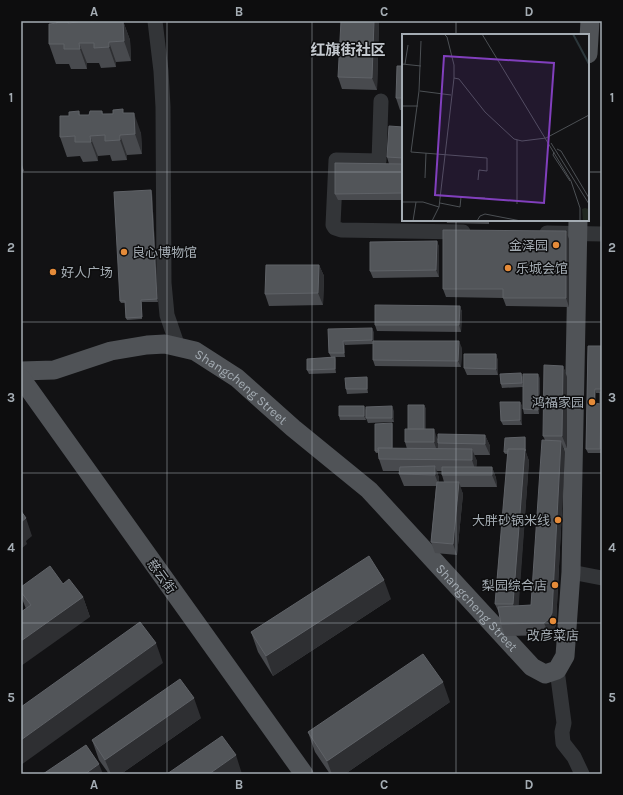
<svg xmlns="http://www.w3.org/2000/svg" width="623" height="795" font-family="Karla,'Noto Sans SC',sans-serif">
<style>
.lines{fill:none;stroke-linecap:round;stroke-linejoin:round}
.minor{stroke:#333538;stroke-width:15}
.major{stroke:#505357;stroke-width:19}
.wall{fill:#484a4e;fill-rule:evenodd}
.shaded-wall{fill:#2e2f32}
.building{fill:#525559;stroke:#5f6267}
.grid{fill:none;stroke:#a4acb3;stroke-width:1;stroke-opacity:0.55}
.poi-dot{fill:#e58b39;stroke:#0d0d0e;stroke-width:1.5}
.labels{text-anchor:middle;stroke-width:3;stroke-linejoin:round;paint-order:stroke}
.poi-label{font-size:13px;fill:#a4acb3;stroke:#0d0d0e;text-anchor:end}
.street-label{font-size:13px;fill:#a4acb3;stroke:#0d0d0e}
.quarter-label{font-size:15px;font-weight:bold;fill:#c5cad0;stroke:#0d0d0e}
.inset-river{fill:none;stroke:#2c373b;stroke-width:2}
.inset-road{fill:none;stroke:#4c5054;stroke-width:1}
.view{fill:#813fbd;fill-opacity:0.15;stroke:#813fbd;stroke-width:2}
.inset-edge{fill:none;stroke:#a4acb3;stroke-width:2}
.neatline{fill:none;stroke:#a4acb3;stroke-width:1.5}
.grid-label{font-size:13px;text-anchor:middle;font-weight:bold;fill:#a4acb3}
</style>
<rect width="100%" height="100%" fill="#121214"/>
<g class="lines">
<!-- minor -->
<path class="minor" d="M155 21 161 71 163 107 164 283 167 315 178 347
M381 101 379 161 336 160 333 225 335 228 341 230 463 232
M547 233 602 234
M571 572 602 578
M557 670 564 723 562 732 563 743 574 757 582 774"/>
<!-- major -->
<g class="major">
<path d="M588 54 590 21"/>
<path id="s1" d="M21 371 54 370 111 351 147 345 165 344 195 351 237 378 293 428 369 490 532 667 545 674 557 670 565 656 571 572 578 220"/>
<path d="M21 378 304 774"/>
</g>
</g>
<!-- wall -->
<path class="wall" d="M57 21H68L69 23 123 21 130 40 131 61 116 62V67L101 68 99 63H87V69H71L69 64H56L49 44 57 23Z
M379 21 377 90 342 89 338 77Z
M403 66V110H400L396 98Z
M79 111 80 115H89L102 111 103 114 125 113 141 133 142 154 127 155V160L112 161 110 155 98 156V161L83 162 80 156 67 157 60 137 69 116Z
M403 127V165H402L403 166V200H338L335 194 389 164 387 157Z
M21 162 24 171 21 172Z
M151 190 152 193 158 302H142V319L127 320 126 318 125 303H121L120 301Z
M446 220H489V224L447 223Z
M566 231 569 239V307L506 306 503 298 446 297 443 289Z
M437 241 439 247V277L373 278 370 271Z
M319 265 324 276 323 305 269 306 265 294Z
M460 306 462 312 461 332 377 331 375 325Z
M328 329 374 332V341L462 348 461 367 375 366 373 360V344L345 345V357H335L336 362V373L309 374 307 370 331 357 329 353Z
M588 346H602V453H588L586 449ZM596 393H600V404L596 403Z
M496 354 498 361V375H467L464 368Z
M563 366 567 377V448H563L565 452 556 624 554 631 549 635 505 636 501 624 499 613 495 604 508 454H505L504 452 525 437 526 439V453L529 461 518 606 531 605 545 440 543 436Z
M521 373 523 378H540L539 414H524L523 409V387L502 388 501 384Z
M367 377 368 381V393L347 394 346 389Z
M520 402 522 406V425H503L501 421Z
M424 405 426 409V429L438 439 485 435 490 446V455H474L477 461 476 467H492L496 478 497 487H460L463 494 457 555 435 553 431 542 436 486H404L399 474 400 471H383L379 459V453H376L375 451 392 423 393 426V448L407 449 405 442 408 429ZM437 471H442V475L444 482H439V478Z
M366 410V420H340L339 416Z
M394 411V422L368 423 366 418Z
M63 584 83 597 90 617 26 609 21 596V587Z
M391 599 273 676 258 652 251 632Z
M450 702 345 774H330L315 752 308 732Z
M201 718 121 774H109L99 760 92 740Z"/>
<!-- shaded-wall -->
<path class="shaded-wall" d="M123 21 130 40 131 61 124 41Z
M374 21H379L377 90 372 78Z
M109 42 116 62V67L109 47Z
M79 43 87 63V69L80 49Z
M134 113 141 133 142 154 135 134Z
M120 135 127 155V160L120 140Z
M90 136 98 156V161L91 142Z
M402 164 403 166V197L402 193Z
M151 190 152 193 158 302 157 299Z
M566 231 569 239V307L566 298Z
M437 241 439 247V277L436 270Z
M319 265 324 276 323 305 318 293Z
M141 300 142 302V319V317Z
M460 306 462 312 461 332 459 325Z
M372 328 374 332V344L372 340Z
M343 341 345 345V357L344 353Z
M459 341 462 348 461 367 458 361Z
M496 354 498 361V375L496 369Z
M335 357 336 362V373L335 369Z
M563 366 567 377V448L562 436Z
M521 373 523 378V387L522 383Z
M538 374 540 378 539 414 538 410Z
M367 377 368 381V393L367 389Z
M595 389 596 393V408L594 403Z
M520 402 522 406V425L520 420Z
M424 405 426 409V433L424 429Z
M364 406 366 410V420L364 416Z
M392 406 394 411V422L392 418Z
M601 410 602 412V453L600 449Z
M392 423 393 426V453L392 451Z
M434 429 438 441V454L434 442Z
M485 435 490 446V455L485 444Z
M525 437 526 439V453L525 451Z
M561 441 565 452 556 624 554 631 549 635 544 623Z
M472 449 477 461 476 472 472 460Z
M525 449 529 461 518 616 513 604Z
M435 466 439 478V486L435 475Z
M492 467 496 478 497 487 492 475Z
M459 482 463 494 457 555 453 544Z
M26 518 32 536 26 541 27 544 21 549V522Z
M384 580 391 599 273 676 266 656Z
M83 597 90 617 21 666V641Z
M156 643 163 663 21 765V740Z
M443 682 450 702 345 774H332L327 761Z
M194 698 201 718 121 774H111L105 760Z
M236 755 242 774H209Z
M99 764 103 774H85Z"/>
<!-- building -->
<path class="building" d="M57 21H68V23L78 22V21H91V22L101 21H123L124 41 109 42V47L94 48V43H79L80 49H64V44H49V24L57 23Z
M341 21H374L372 78 338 77Z
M397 66H403V98H396Z
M123 109V113H134L135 134 120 135V140L105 141V135L90 136 91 142H75V136L60 137V116H69V112L79 111V115H89L90 111H102V114H113V110Z
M389 126 403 127V158L387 157Z
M335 163 402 164V193L335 194Z
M151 190 157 299 141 300 142 317 126 318 125 301H120L114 192Z
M443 230 566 231V298H503V289H443Z
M437 241 436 270 370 271V242Z
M266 265H319L318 293 265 294Z
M375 305 460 306 459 325H375Z
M372 328V340L343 341 344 353H329L328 329Z
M373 341H459L458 361 373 360Z
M588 346H602V389H595L594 403 600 404V392H602V410H601L600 449H586Z
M464 354H496V369L464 368Z
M335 357V369L307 370V359Z
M544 365 563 366 562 436H543Z
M521 373 522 383 501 384 500 374Z
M523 374H538V410L523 409Z
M367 377V389H346L345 378Z
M500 402H520V420L501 421Z
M408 405H424V429H408Z
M339 406H364V416H339Z
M392 406V418H366V407Z
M392 423V448H378L379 451H375V424Z
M405 429H434V442H405Z
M438 434 485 435V444L438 443Z
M525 437V451V449H508V452H504L505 438Z
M542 440 561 441 552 613 549 619 544 623 501 624 498 607 531 605Z
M378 448 472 449V460L379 459Z
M508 449H525L513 604H495Z
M435 466V475L399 474 400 467Z
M442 467H492V475H442Z
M437 482H459L453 544 431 542Z
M21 511 26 518 21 522Z
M369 556 384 580 266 656 251 632Z
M50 566 63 584 69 579 83 597 21 641V612L31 605 21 592V587Z
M140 622 156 643 21 740V707Z
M423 654 443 682 327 761 308 732Z
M180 679 194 698 105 760 92 740Z
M222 736 236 755 209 774H167Z
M86 745 99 764 85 774H43Z"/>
<!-- grid -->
<path class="grid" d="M167 21V774M312 21V774M456 21V35M21 172H403M588 172H602M456 220V774M21 322H602M21 473H602M21 623H602"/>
<!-- markers -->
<g class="poi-dot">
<circle cx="556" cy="245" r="4"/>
<circle cx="124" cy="252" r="4"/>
<circle cx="508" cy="268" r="4"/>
<circle cx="53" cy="272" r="4"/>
<circle cx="592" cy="402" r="4"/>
<circle cx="558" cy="520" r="4"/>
<circle cx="555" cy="585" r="4"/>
<circle cx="553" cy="621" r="4"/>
</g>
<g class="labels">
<!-- poi labels -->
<g class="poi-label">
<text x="548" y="250">金泽园</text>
<text x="132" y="257" text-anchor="start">良心博物馆</text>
<text x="516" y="273" text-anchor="start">乐城会馆</text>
<text x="61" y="277" text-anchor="start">好人广场</text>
<text x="584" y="407">鸿福家园</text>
<text x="550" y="525">大胖砂锅米线</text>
<text x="547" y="590">梨园综合店</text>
<text x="553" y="640" text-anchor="middle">改彦菜店</text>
</g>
<!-- street labels -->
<g class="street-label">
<text dy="5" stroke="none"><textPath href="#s1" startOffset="237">Shangcheng Street</textPath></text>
<text transform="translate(162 576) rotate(54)" y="5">慈云街</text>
<text dy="5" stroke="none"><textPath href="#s1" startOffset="561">Shangcheng Street</textPath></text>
</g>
<!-- quarter labels -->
<g class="quarter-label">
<text x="348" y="55">红旗街社区</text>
</g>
</g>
<!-- overview -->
<g transform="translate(402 34)">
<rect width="187" height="187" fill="#121214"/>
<path d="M183 174 187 175V187H181L180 175Z" fill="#1f261f"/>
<path class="inset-river" d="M171 0 187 30"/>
<path class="inset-road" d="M42 0 45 3 52 31V44M80 0 169 147 178 174V187M19 7 17 57 9 118 85 124V137L77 136 76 146M0 30 19 32M3 30 6 11M18 57 49 61M0 72H16M144 104 187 81M115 106V170M149 109 187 170M155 115 159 117 187 164M152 118 151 121 168 147M23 144 24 119M0 168H21L37 173M38 169 58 173 59 163 83 164M11 187 14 168M30 187 37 173 52 44 57 45 83 78 112 105 120 107 144 104M75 187 78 182 83 180 119 187"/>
<path class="view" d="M42 22 152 29 142 169 33 161Z"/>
<rect width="187" height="187" class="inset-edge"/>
</g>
<!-- border -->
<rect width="623" height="795" fill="none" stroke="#0d0d0e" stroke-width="44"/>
<rect x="22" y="22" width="579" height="751" class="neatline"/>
<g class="grid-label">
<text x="94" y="16">A</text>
<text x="239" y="16">B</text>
<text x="384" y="16">C</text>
<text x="529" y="16">D</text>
<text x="11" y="102">1</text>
<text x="612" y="102">1</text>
<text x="11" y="252">2</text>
<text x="612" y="252">2</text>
<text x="11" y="402">3</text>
<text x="612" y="402">3</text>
<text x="11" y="552">4</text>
<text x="612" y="552">4</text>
<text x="11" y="702">5</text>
<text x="612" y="702">5</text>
<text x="94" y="789">A</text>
<text x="239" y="789">B</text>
<text x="384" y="789">C</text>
<text x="529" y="789">D</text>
</g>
</svg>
